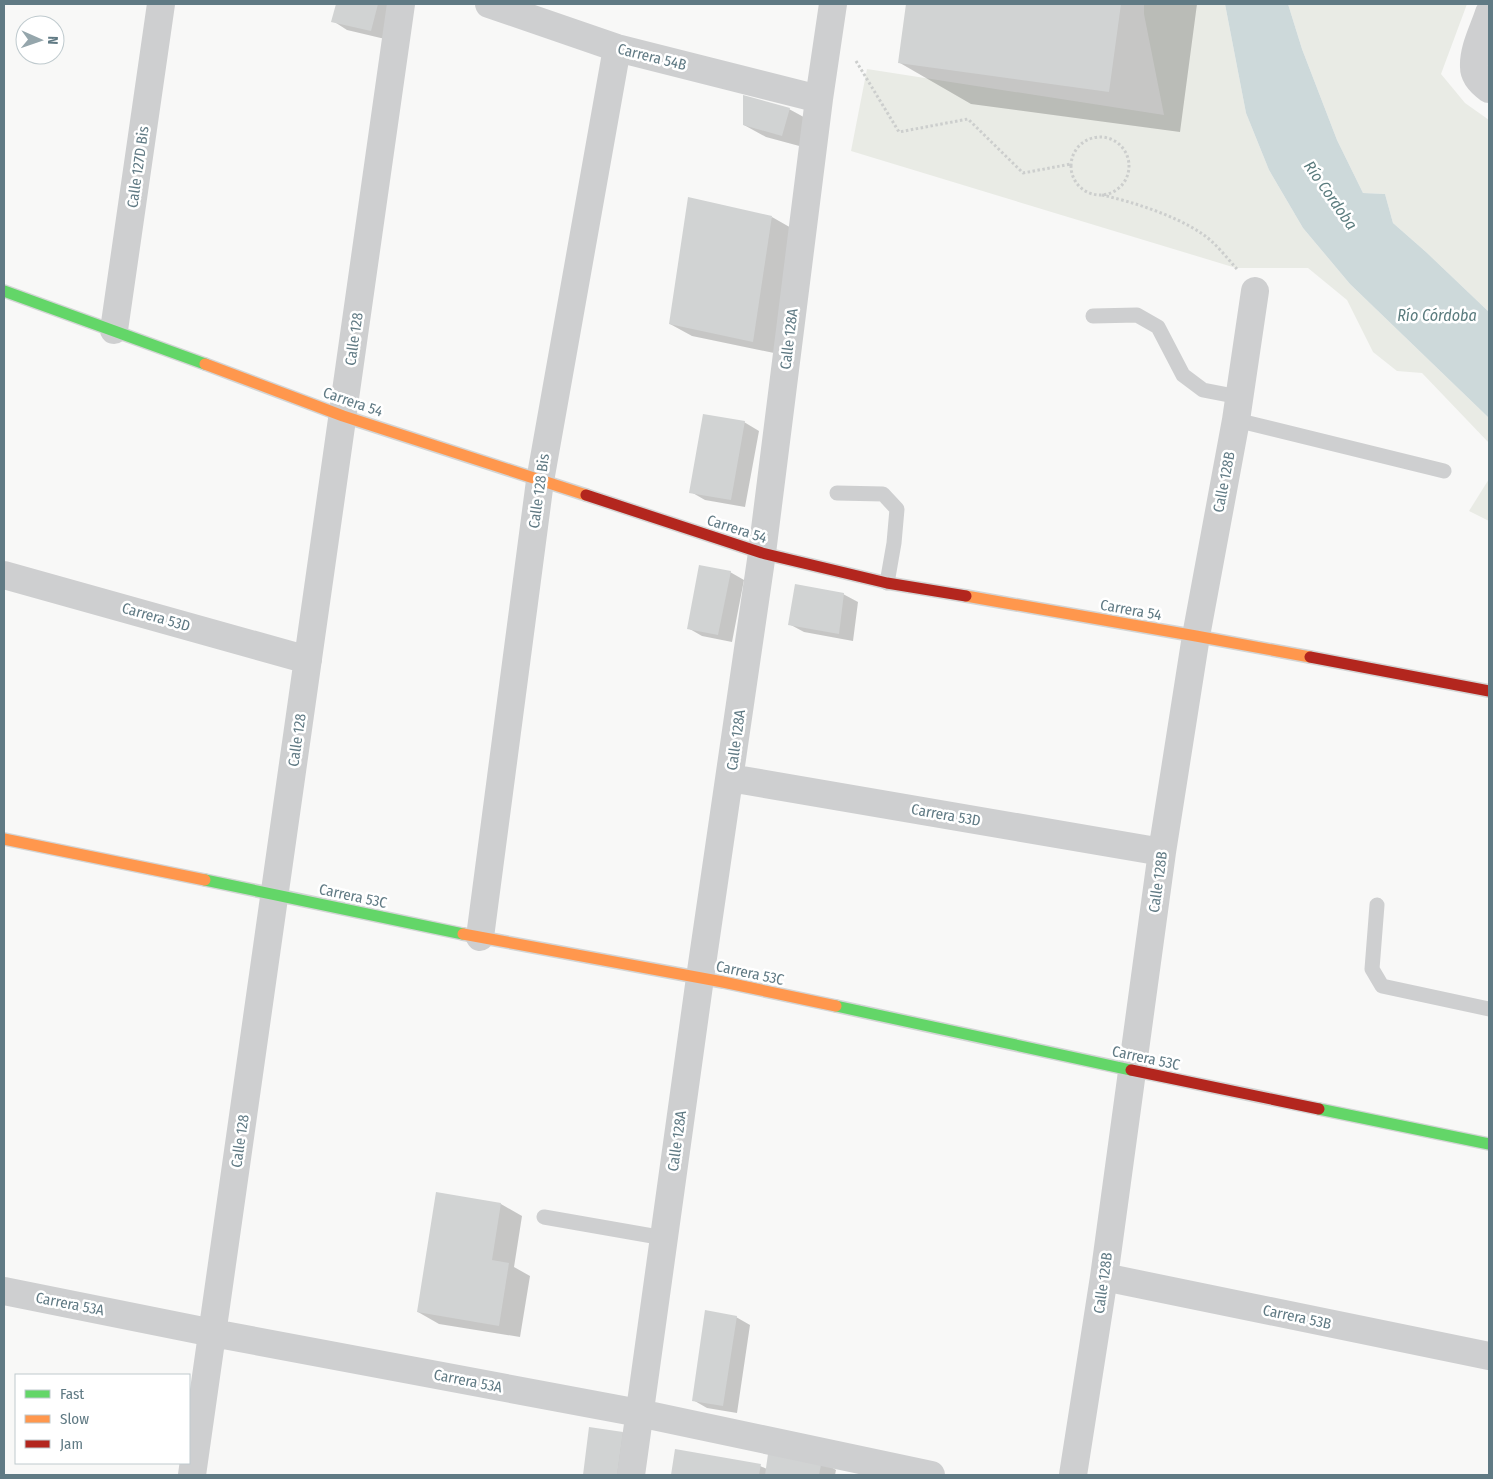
<svg xmlns="http://www.w3.org/2000/svg" width="1493" height="1479" font-family="'Fira Sans Condensed',sans-serif">
<style>
.green{fill:#e9ebe5}
.water{fill:#cdd9da}
.shadow{fill:#0003}
.building{fill:#d1d3d3}
.lines{fill:none;stroke-linecap:round;stroke-linejoin:round}
.fast-casing{stroke:#d3d5d5;stroke-width:14}
.slow-casing{stroke:#d3d5d5;stroke-width:14}
.jam-casing{stroke:#d3d5d5;stroke-width:14}
.path{stroke:#cccecd;stroke-width:3;stroke-dasharray:2.5 2.5;stroke-linecap:butt}
.lane{stroke:#cecfd0;stroke-width:15}
.street{stroke:#cecfd0;stroke-width:28}
.fast{stroke:#63d668;stroke-width:11}
.slow{stroke:#ff974d;stroke-width:11}
.jam{stroke:#b3261e;stroke-width:11}
.labels{text-anchor:middle;stroke-width:5;stroke-linejoin:round;paint-order:stroke}
.street-label{font-size:15px;fill:#607a84;stroke:#fff}
.water-label{font-size:16px;font-style:italic;fill:#5b7c7e;stroke:#fff}
</style>
<rect width="100%" height="100%" fill="#f8f8f7"/>
<!-- green -->
<path class="green" d="M1144 4H1225L1246 113 1269 170 1303 228 1350 284 1489 418V443L1422 373 1397 371 1373 352 1347 300 1308 268H1236L851 151 867 69 1164 115 1144 14Z
M1288 4H1467L1441 74 1465 103 1489 120V312L1426 252 1393 223 1385 194 1363 193 1337 140 1302 49Z
M1489 479V521L1469 511Z"/>
<!-- water -->
<path class="water" d="M1225 4H1288L1302 49 1337 140 1363 193 1385 194 1393 223 1426 252 1489 312V418L1350 284 1303 228 1269 170 1246 113Z"/>
<!-- shadow -->
<path class="shadow" d="M337 4H394L385 39 347 30 333 21Z
M908 4H1022L1044 7V4H1197L1180 132 971 104 900 63Z
M789 109 811 121 803 147 766 137 744 125Z
M772 217 793 229 774 353 692 336 670 324Z
M744 422 759 431 745 507 705 500 691 492Z
M730 572 744 580 732 642 702 636 688 628Z
M843 594 858 602 853 641 804 632 789 624Z
M437 1193 501 1204 522 1216 514 1267 530 1276 520 1337 439 1324 418 1312Z
M736 1317 750 1325 737 1413 707 1408 693 1400Z
M590 1429 623 1433 637 1441 632 1475H584Z
M676 1451 760 1466 767 1469 821 1461 836 1470 835 1475H672Z"/>
<!-- building -->
<path class="building" d="M336 4H378L371 31 331 22Z
M906 4H1031L1043 5V4H1121L1109 92 898 63Z
M743 95 790 108 782 136 743 125Z
M688 197 772 216 753 342 669 324Z
M703 414 745 421 731 500 689 493Z
M699 565 731 571 718 635 687 629Z
M795 584 844 593 839 634 788 625Z
M436 1192 501 1203 492 1260 509 1263 499 1326 417 1312Z
M705 1310 737 1316 723 1406 692 1401Z
M589 1427 623 1432 617 1475H583Z
M675 1449 761 1464 759 1475H671Z
M768 1454 822 1460 819 1475H765Z"/>
<g class="lines">
<!-- fast casing -->
<g class="fast-casing">
<path id="fast" d="M4 291 205 364
M205 880 463 934
M836 1006 1131 1070
M1319 1109 1489 1144"/>
</g>
<!-- slow casing -->
<g class="slow-casing">
<path id="slow" d="M205 364 343 416 586 495
M966 596 1196 636 1310 657
M4 839 205 880
M463 934 723 982 836 1006"/>
</g>
<!-- jam casing -->
<g class="jam-casing">
<path id="jam" d="M586 495 762 553 887 583 966 596
M1310 657 1489 691
M1131 1070 1319 1109"/>
</g>
<!-- path -->
<path class="path" d="M856 61 899 132 968 119 1023 173 1071 164
M1071 166a29 29 0 1 1 58 0a29 29 0 1 1-58 0Z
M1102 195C1133 202 1174 215 1201 233 1215 242 1226 257 1237 269"/>
<!-- lane -->
<path class="lane" d="M1093 316 1137 315 1158 327 1183 375 1203 390 1239 397
M1236 420 1444 471
M837 493 883 494 897 509 894 543 887 583
M1377 905 1372 969 1382 986 1489 1009
M544 1217 664 1238"/>
<!-- street -->
<path class="street" d="M489 4 617 48 819 99
M1489 13C1484 29 1473 49 1474 67 1474 76 1482 84 1489 89
M114 330 161 4
M4 575 308 660
M730 778 1162 852
M480 937 540 481 617 48
M1104 1277 1489 1356
M4 1291 213 1333 639 1413 931 1475
M192 1475 401 4
M631 1475 700 978 762 553 819 99 833 4
M1073 1475 1104 1277 1162 852 1196 636 1236 420 1255 291"/>
<!-- fast -->
<use href="#fast" class="fast"/>
<!-- slow -->
<use href="#slow" class="slow"/>
<!-- jam -->
<use href="#jam" class="jam"/>
</g>
<g class="labels">
<!-- street labels -->
<g class="street-label">
<text transform="translate(652 57) rotate(14)" y="5">Carrera 54B</text>
<text transform="translate(138 167) rotate(-82)" y="5">Calle 127D Bis</text>
<text transform="translate(354 339) rotate(-82)" y="5">Calle 128</text>
<text transform="translate(789 339) rotate(-83)" y="5">Calle 128A</text>
<text transform="translate(353 402) rotate(19)" y="5">Carrera 54</text>
<text transform="translate(1224 482) rotate(-79)" y="5">Calle 128B</text>
<text transform="translate(539 491) rotate(-82)" y="5">Calle 128 Bis</text>
<text transform="translate(737 529) rotate(18)" y="5">Carrera 54</text>
<text transform="translate(1131 610) rotate(10)" y="5">Carrera 54</text>
<text transform="translate(156 617) rotate(16)" y="5">Carrera 53D</text>
<text transform="translate(297 740) rotate(-82)" y="5">Calle 128</text>
<text transform="translate(736 740) rotate(-82)" y="5">Calle 128A</text>
<text transform="translate(946 815) rotate(10)" y="5">Carrera 53D</text>
<text transform="translate(1158 882) rotate(-82)" y="5">Calle 128B</text>
<text transform="translate(353 896) rotate(12)" y="5">Carrera 53C</text>
<text transform="translate(750 973) rotate(12)" y="5">Carrera 53C</text>
<text transform="translate(1146 1058) rotate(12)" y="5">Carrera 53C</text>
<text transform="translate(240 1141) rotate(-82)" y="5">Calle 128</text>
<text transform="translate(677 1141) rotate(-82)" y="5">Calle 128A</text>
<text transform="translate(1103 1283) rotate(-82)" y="5">Calle 128B</text>
<text transform="translate(70 1304) rotate(11)" y="5">Carrera 53A</text>
<text transform="translate(1297 1317) rotate(12)" y="5">Carrera 53B</text>
<text transform="translate(468 1381) rotate(11)" y="5">Carrera 53A</text>
</g>
<!-- water labels -->
<g class="water-label">
<text transform="translate(1331 195) rotate(55)" y="6">Río Cordoba</text>
<text x="1437" y="321">Río Córdoba</text>
</g>
</g>
<!-- border -->
<rect width="1493" height="1479" fill="none" stroke="#607a84" stroke-width="10"/>
<!-- legend -->
<rect x="15" y="1374" width="175" height="90" fill="#ffffff" stroke="#bfcace"/>
<rect x="25" y="1390" width="25" height="8" fill="#63d668" stroke="#bfcace"/>
<text x="60" y="1399" font-size="15" fill="#607a84">Fast</text>
<rect x="25" y="1415" width="25" height="8" fill="#ff974d" stroke="#bfcace"/>
<text x="60" y="1424" font-size="15" fill="#607a84">Slow</text>
<rect x="25" y="1440" width="25" height="8" fill="#b3261e" stroke="#bfcace"/>
<text x="60" y="1449" font-size="15" fill="#607a84">Jam</text>
<!-- north arrow -->
<g transform="translate(40 40) rotate(92)"><circle r="24" fill="#ffffff" stroke="#bfcace"/>
<path d="M0-4L9 19L0 12L-9 19Z" fill="#95a6ac"/>
<text y="-8" font-size="14" font-weight="bold" text-anchor="middle" fill="#607a84">N</text>
</g>
</svg>
